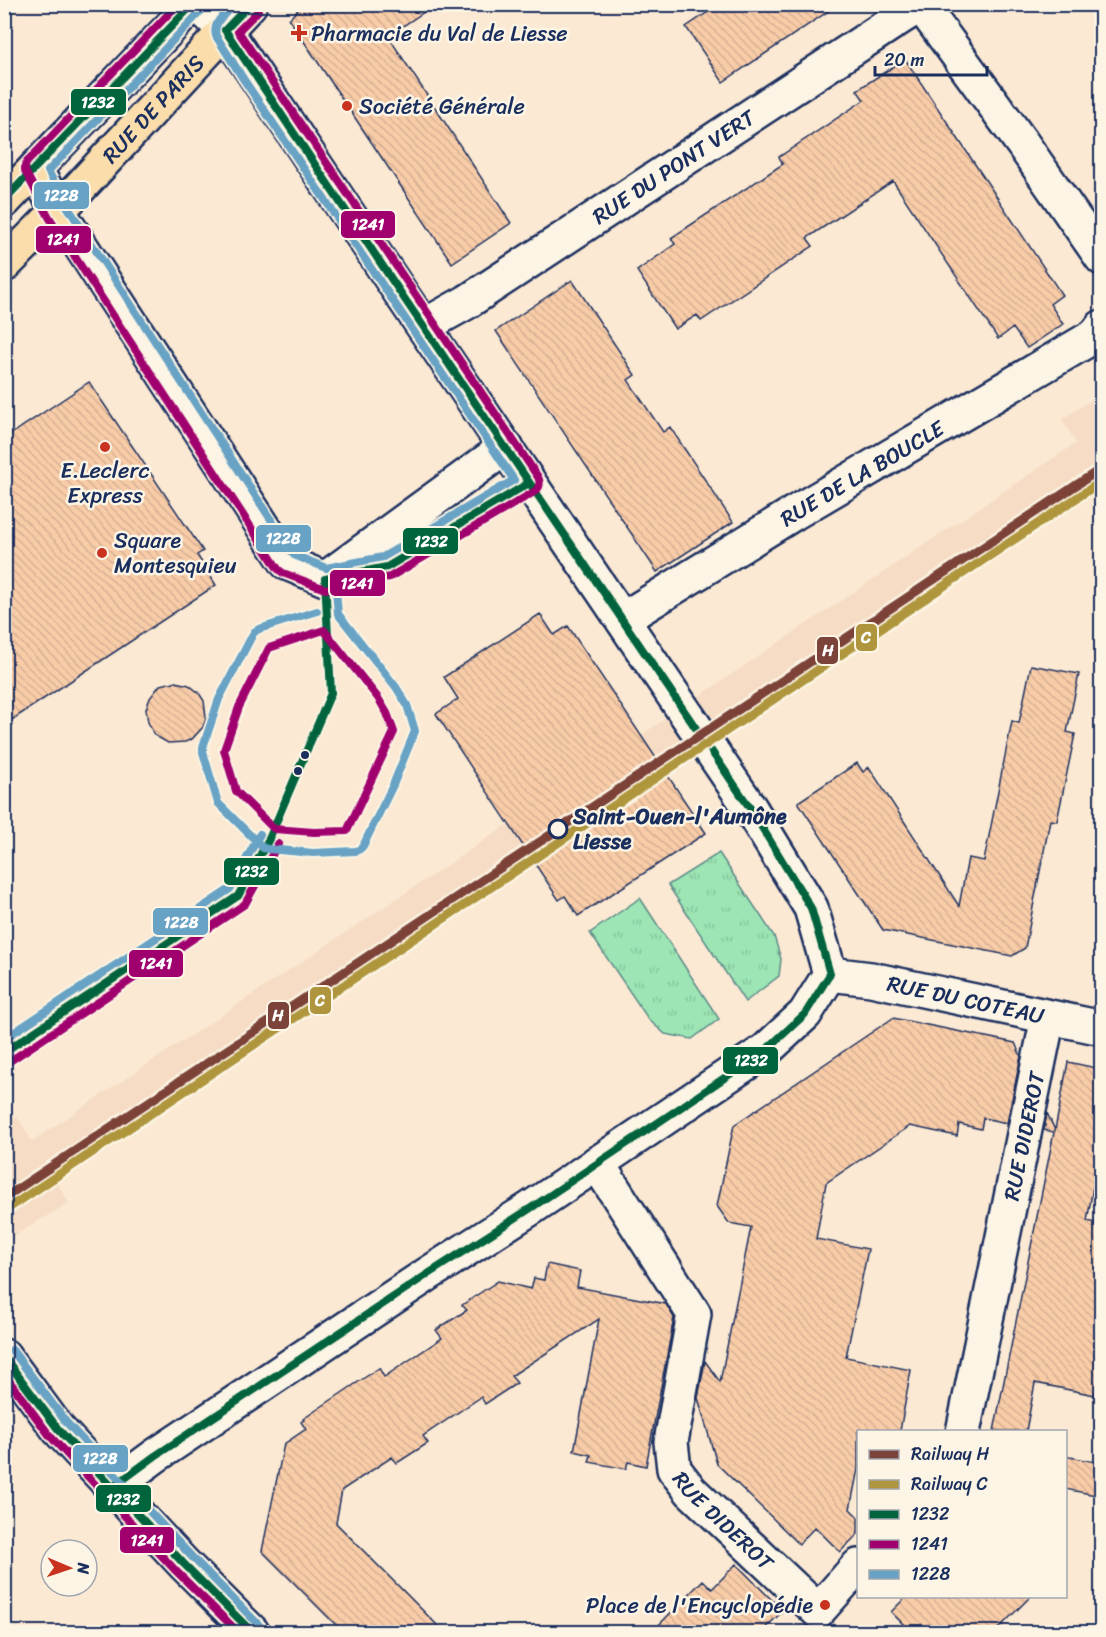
<svg xmlns="http://www.w3.org/2000/svg" width="1106" height="1637" font-family="Sriracha,sans-serif">
<style>
.built{fill:#f6dcc4}
.grass{fill:url(#grass-tufts);stroke:#5c8a89;stroke-width:1.5}
.building{fill:url(#building-back-hatch);stroke:#1b2f5e;stroke-width:1.5}
.lines{fill:none;stroke-linecap:round;stroke-linejoin:round}
.minor-casing{stroke:#1b2f5e;stroke-width:38}
.major-casing{stroke:#1b2f5e;stroke-width:38}
.minor{stroke:#fcf5e5;stroke-width:33}
.major{stroke:#faddab;stroke-width:33}
.bus-1-casing{stroke:#fcf5e5;stroke-width:12}
.bus-2-casing{stroke:#fcf5e5;stroke-width:12}
.bus-3-casing{stroke:#fcf5e5;stroke-width:12}
.bus-1{stroke:#00643c;stroke-width:8}
.bus-2{stroke:#a0006e;stroke-width:8}
.bus-3{stroke:#68a2c4;stroke-width:8}
.rail-1-casing{stroke:#fcf5e5;stroke-width:14}
.rail-2-casing{stroke:#fcf5e5;stroke-width:14}
.rail-1{stroke:#7b4339;stroke-width:9}
.rail-2{stroke:#af963e;stroke-width:9}
.poi-dot{fill:#c8321e;stroke:#fcf5e5;stroke-width:2}
.bus-dot{fill:#1b2f5e;stroke:#fcf5e5;stroke-width:2}
.stop-dot{fill:#fcf5e5;stroke:#1b2f5e;stroke-width:3}
.labels{text-anchor:middle;stroke-width:5;stroke-linejoin:round;paint-order:stroke}
.poi-label{font-size:22px;fill:#1b2f5e;stroke:#fcf5e5;text-anchor:start}
.street-label{font-size:22px;fill:#1b2f5e;stroke:#fcf5e5}
.stop-label{font-size:22px;font-weight:bold;fill:#1b2f5e;stroke:#fcf5e5;text-anchor:start}
.line-badge{stroke:#fcf5e5;stroke-width:2}
.badge-label{font-size:16px;text-anchor:middle;font-weight:bold;fill:#fff}
</style>
<defs>
<pattern id="grass-tufts" width="24" height="20" patternUnits="userSpaceOnUse" patternTransform="scale(1.5)"><rect width="24" height="20" fill="#9de5b4"/><path d="M3 7l-1-3M5 7V3M7 7l1-3M15 17l-1-3M17 17v-4M19 17l1-3" fill="none" stroke="#87c59d"/></pattern>
<pattern id="building-back-hatch" width="6" height="6" patternUnits="userSpaceOnUse" patternTransform="scale(1.5)"><rect width="6" height="6" fill="#f9cca8"/><path d="M-1 5l2 2M0 0l6 6M5-1l2 2" fill="none" stroke="#d5b093"/></pattern>
</defs>
<rect width="100%" height="100%" fill="#fbe9d3"/>
<filter id="ink" filterUnits="userSpaceOnUse"><feTurbulence type="fractalNoise" baseFrequency=".0167" numOctaves="2"/><feDisplacementMap in="SourceGraphic" scale="12" xChannelSelector="R" yChannelSelector="G"/><feConvolveMatrix kernelMatrix="1 2 1 2 8 2 1 2 1" color-interpolation-filters="sRGB"/></filter>
<g filter="url(#ink)">
<!-- built -->
<path class="built" d="M1101 394V482L54 1177 69 1203 5 1241V1125L17 1116 32 1141 437 872 1076 443 1062 419Z"/>
<!-- grass -->
<path class="grass" d="M719 853 774 936 781 959 779 976 745 1002 668 885Z
M640 898 719 1019 692 1039 665 1034 649 1020 590 933Z"/>
<!-- building -->
<path class="building" d="M303 4H436L388 36 511 223 452 263 289 19Z
M720 4H839L723 82 686 27Z
M905 59 1062 295 1050 304 1063 324 1027 348 1013 328 998 339 893 181 807 238 813 246 701 321 697 315 675 329 637 271 675 244 671 238 783 164 779 157 864 100 857 90Z
M572 280 635 375 628 380 663 432 670 427 733 522 657 572 496 331Z
M89 382 203 551 197 555 216 585 4 725V439Z
M540 614 554 635 568 626 706 833 578 916 565 896 559 900 436 714 458 699 444 677Z
M1031 665 1079 674 1067 732 1075 734 1057 821 1050 820 1025 948 1012 956 883 930 798 802 857 763 863 772 869 767 959 906 968 858 984 861 1012 721 1019 723Z
M175 682 189 685 199 693 204 701 206 718 203 727 192 739 185 742 168 743 154 735 148 722 146 709 150 698 160 685Z
M893 1018 1015 1043 1021 1056 1007 1123 983 1118 981 1129 959 1124 957 1136 910 1126 826 1183 816 1239 868 1249 846 1357 911 1370 900 1431H858V1469L850 1509 858 1517V1534L840 1552 815 1527 799 1544 717 1464 698 1398 705 1361 720 1382 751 1227 729 1223 717 1206 734 1125Z
M1068 1062 1101 1069V1143L1087 1221 1101 1224V1361L1095 1395 1035 1383 1026 1431H994L1054 1132 1044 1130 1047 1113 1055 1130Z
M547 1264 580 1271 577 1287 666 1304 674 1318 646 1466 628 1462 626 1469 589 1462 591 1455 574 1451 599 1319 511 1376 517 1383 485 1404 481 1397 423 1436 428 1443 397 1463 392 1457 342 1490 336 1523 444 1632H343L262 1551 284 1444 306 1429 301 1422 304 1420 303 1419 379 1368 384 1377 442 1338 436 1330 467 1310 462 1305 498 1281 531 1289 534 1278 544 1280Z
M1065 1456 1101 1463V1496L1065 1489Z
M736 1564 783 1611 761 1632H652L703 1580 712 1589Z
M907 1596H1031L995 1632H911L891 1612Z"/>
<g class="lines">
<!-- minor casing -->
<g class="minor-casing">
<g id="minor">
<path d="M197 4 225 30 404 298 750 808 811 908 830 974"/>
<path d="M921 5 1022 143 1102 258"/>
<path d="M35 169 58 211 287 563 325 579 506 447"/>
<path id="s1" d="M424 326 467 302 901 17 922 4"/>
<path id="s2" d="M623 619 794 513 1096 335 1102 327"/>
<path id="s3" d="M830 974 871 979 1102 1028"/>
<path id="s4" d="M597 1163 694 1314 671 1442 674 1469 691 1491 818 1611 858 1566"/>
<path d="M4 1356 58 1429 184 1564 252 1632"/>
<path id="s5" d="M963 1432 1048 1017"/>
<path d="M113 1487 155 1456 428 1274 531 1208 766 1050 805 1014 830 974"/>
</g>
</g>
<!-- major casing -->
<g class="major-casing">
<g id="major">
<path d="M4 201 193 4"/>
<path id="s6" d="M4 265 58 211 250 4"/>
</g>
</g>
<!-- minor -->
<use href="#minor" class="minor"/>
<!-- major -->
<use href="#major" class="major"/>
<!-- bus-1 casing -->
<g class="bus-1-casing">
<path id="bus-1" d="M4 200 193 4
M325 579 387 567 529 483
M4 1052 238 896 269 839 331 693 325 579
M4 1357 58 1429 184 1564 252 1632
M113 1487 155 1456 428 1274 531 1208 766 1050 805 1014 830 974 811 908 750 808 404 298 225 30 250 4"/>
</g>
<!-- bus-2 casing -->
<g class="bus-2-casing">
<path id="bus-2" d="M178 4 27 162 25 166V171L49 217 278 569 283 573 325 589 390 577 534 492C540 488 541 483 538 477L238 31 258 11
M324 630 378 698 387 713 394 732 347 831 314 832 274 829 236 791 224 750 239 707 269 648Z
M10 1061 245 904 278 844
M4 1374 50 1436 176 1571 238 1632"/>
</g>
<!-- bus-3 casing -->
<g class="bus-3-casing">
<path id="bus-3" d="M201 11 48 171 67 206 294 555 326 568 383 557 514 480 244 80 216 36C212 22 226 13 235 4
M317 611 259 629 254 632 219 699 203 747V752L218 803 263 848 268 849 313 853 356 851 360 849 363 846 393 785 415 731 407 705 396 687 338 614 335 578
M4 1039 230 889 260 834
M12 1350 66 1422 192 1557 259 1625"/>
</g>
<!-- bus-1 -->
<use href="#bus-1" class="bus-1"/>
<!-- bus-2 -->
<use href="#bus-2" class="bus-2"/>
<!-- bus-3 -->
<use href="#bus-3" class="bus-3"/>
<!-- rail-1 casing -->
<g class="rail-1-casing">
<path id="rail-1" d="M4 1198 1102 468"/>
</g>
<!-- rail-2 casing -->
<g class="rail-2-casing">
<path id="rail-2" d="M10 1207 1102 481"/>
</g>
<!-- rail-1 -->
<use href="#rail-1" class="rail-1"/>
<!-- rail-2 -->
<use href="#rail-2" class="rail-2"/>
</g>
</g>
<!-- markers -->
<g class="poi-dot">
<path d="M296 24h6v6h6v6h-6v6h-6v-6h-6v-6h6z"/>
<circle cx="347" cy="106" r="6"/>
<circle cx="105" cy="447" r="6"/>
<circle cx="102" cy="553" r="6"/>
<circle cx="825" cy="1605" r="6"/>
</g>
<g class="bus-dot">
<circle cx="305" cy="755" r="5"/>
<circle cx="298" cy="771" r="5"/>
</g>
<circle class="stop-dot" cx="558" cy="829" r="9"/>
<g class="labels">
<!-- poi labels -->
<g class="poi-label">
<text x="311" y="41">Pharmacie du Val de Liesse</text>
<text x="359" y="114">Société Générale</text>
<text x="105" y="478" text-anchor="middle">E.Leclerc<tspan x="105" dy="25">Express</tspan></text>
<text x="114" y="548">Square<tspan x="114" dy="25">Montesquieu</tspan></text>
<text x="813" y="1613" text-anchor="end">Place de l'Encyclopédie</text>
</g>
<!-- street labels -->
<g class="street-label">
<text dy="8" stroke="none"><textPath href="#s6" startOffset="216">RUE DE PARIS</textPath></text>
<text dy="8" stroke="none"><textPath href="#s1" startOffset="296">RUE DU PONT VERT</textPath></text>
<text dy="8" stroke="none"><textPath href="#s2" startOffset="280">RUE DE LA BOUCLE</textPath></text>
<text dy="8" stroke="none"><textPath href="#s3" startOffset="138">RUE DU COTEAU</textPath></text>
<text dy="8" stroke="none"><textPath href="#s5" startOffset="302">RUE DIDEROT</textPath></text>
<text dy="8" stroke="none"><textPath href="#s4" startOffset="408">RUE DIDEROT</textPath></text>
</g>
<!-- stop labels -->
<g class="stop-label">
<text x="573" y="824">Saint-Ouen-l'Aumône<tspan x="573" dy="25">Liesse</tspan></text>
</g>
</g>
<g class="line-badge">
<rect x="70" y="88" width="57" height="28" rx="6" fill="#00643c"/>
<rect x="33" y="181" width="57" height="29" rx="6" fill="#68a2c4"/>
<rect x="340" y="210" width="56" height="29" rx="6" fill="#a0006e"/>
<rect x="35" y="225" width="57" height="29" rx="6" fill="#a0006e"/>
<rect x="255" y="524" width="57" height="29" rx="6" fill="#68a2c4"/>
<rect x="402" y="527" width="57" height="28" rx="6" fill="#00643c"/>
<rect x="329" y="569" width="57" height="28" rx="6" fill="#a0006e"/>
<rect x="855" y="623" width="23" height="29" rx="6" fill="#af963e"/>
<rect x="816" y="636" width="23" height="29" rx="6" fill="#7b4339"/>
<rect x="223" y="857" width="57" height="29" rx="6" fill="#00643c"/>
<rect x="152" y="907" width="57" height="29" rx="6" fill="#68a2c4"/>
<rect x="128" y="949" width="56" height="29" rx="6" fill="#a0006e"/>
<rect x="309" y="986" width="23" height="29" rx="6" fill="#af963e"/>
<rect x="267" y="1001" width="23" height="29" rx="6" fill="#7b4339"/>
<rect x="722" y="1046" width="57" height="29" rx="6" fill="#00643c"/>
<rect x="72" y="1444" width="57" height="29" rx="6" fill="#68a2c4"/>
<rect x="95" y="1484" width="57" height="29" rx="6" fill="#00643c"/>
<rect x="119" y="1526" width="56" height="28" rx="6" fill="#a0006e"/>
</g>
<g class="badge-label">
<text x="98" y="108">1232</text>
<text x="61" y="201">1228</text>
<text x="368" y="230">1241</text>
<text x="63" y="245">1241</text>
<text x="283" y="544">1228</text>
<text x="431" y="547">1232</text>
<text x="357" y="589">1241</text>
<text x="866" y="643">C</text>
<text x="828" y="656">H</text>
<text x="251" y="877">1232</text>
<text x="181" y="928">1228</text>
<text x="156" y="969">1241</text>
<text x="320" y="1006">C</text>
<text x="278" y="1021">H</text>
<text x="751" y="1066">1232</text>
<text x="100" y="1464">1228</text>
<text x="123" y="1505">1232</text>
<text x="147" y="1546">1241</text>
</g>
<!-- margin -->
<rect width="1106" height="1637" fill="none" stroke="#fcf5e5" stroke-width="24"/>
<rect x="12" y="12" width="1082" height="1613" fill="none" stroke="#1b2f5e" stroke-width="2" filter="url(#ink)"/>
<!-- legend -->
<rect x="857" y="1430" width="210" height="168" fill="#fcf5e5" stroke="#a2a6af" stroke-width="1.5"/>
<rect x="869" y="1450" width="30" height="9" fill="#7b4339" stroke="#a2a6af" stroke-width="1.5"/>
<text x="911" y="1460" font-size="18" fill="#1b2f5e">Railway H</text>
<rect x="869" y="1480" width="30" height="9" fill="#af963e" stroke="#a2a6af" stroke-width="1.5"/>
<text x="911" y="1490" font-size="18" fill="#1b2f5e">Railway C</text>
<rect x="869" y="1510" width="30" height="9" fill="#00643c" stroke="#a2a6af" stroke-width="1.5"/>
<text x="911" y="1520" font-size="18" fill="#1b2f5e">1232</text>
<rect x="869" y="1540" width="30" height="9" fill="#a0006e" stroke="#a2a6af" stroke-width="1.5"/>
<text x="911" y="1550" font-size="18" fill="#1b2f5e">1241</text>
<rect x="869" y="1570" width="30" height="9" fill="#68a2c4" stroke="#a2a6af" stroke-width="1.5"/>
<text x="911" y="1580" font-size="18" fill="#1b2f5e">1228</text>
<!-- north arrow -->
<g transform="translate(69 1568) rotate(92)"><circle r="28" fill="#fcf5e5" stroke="#a2a6af" stroke-width="1.5"/>
<path d="M0-4.5L10 22L0 15L-10 22Z" fill="#c8321e"/>
<text y="-9" font-size="16" font-weight="bold" text-anchor="middle" fill="#1b2f5e">N</text>
</g>
<!-- scale -->
<path d="M875 66v9h112v-9" fill="none" stroke="#1b2f5e" stroke-width="3"/>
<text x="884" y="66" font-size="18" fill="#1b2f5e" stroke="#fcf5e5" stroke-width="4.5" paint-order="stroke">20 m</text>
</svg>
